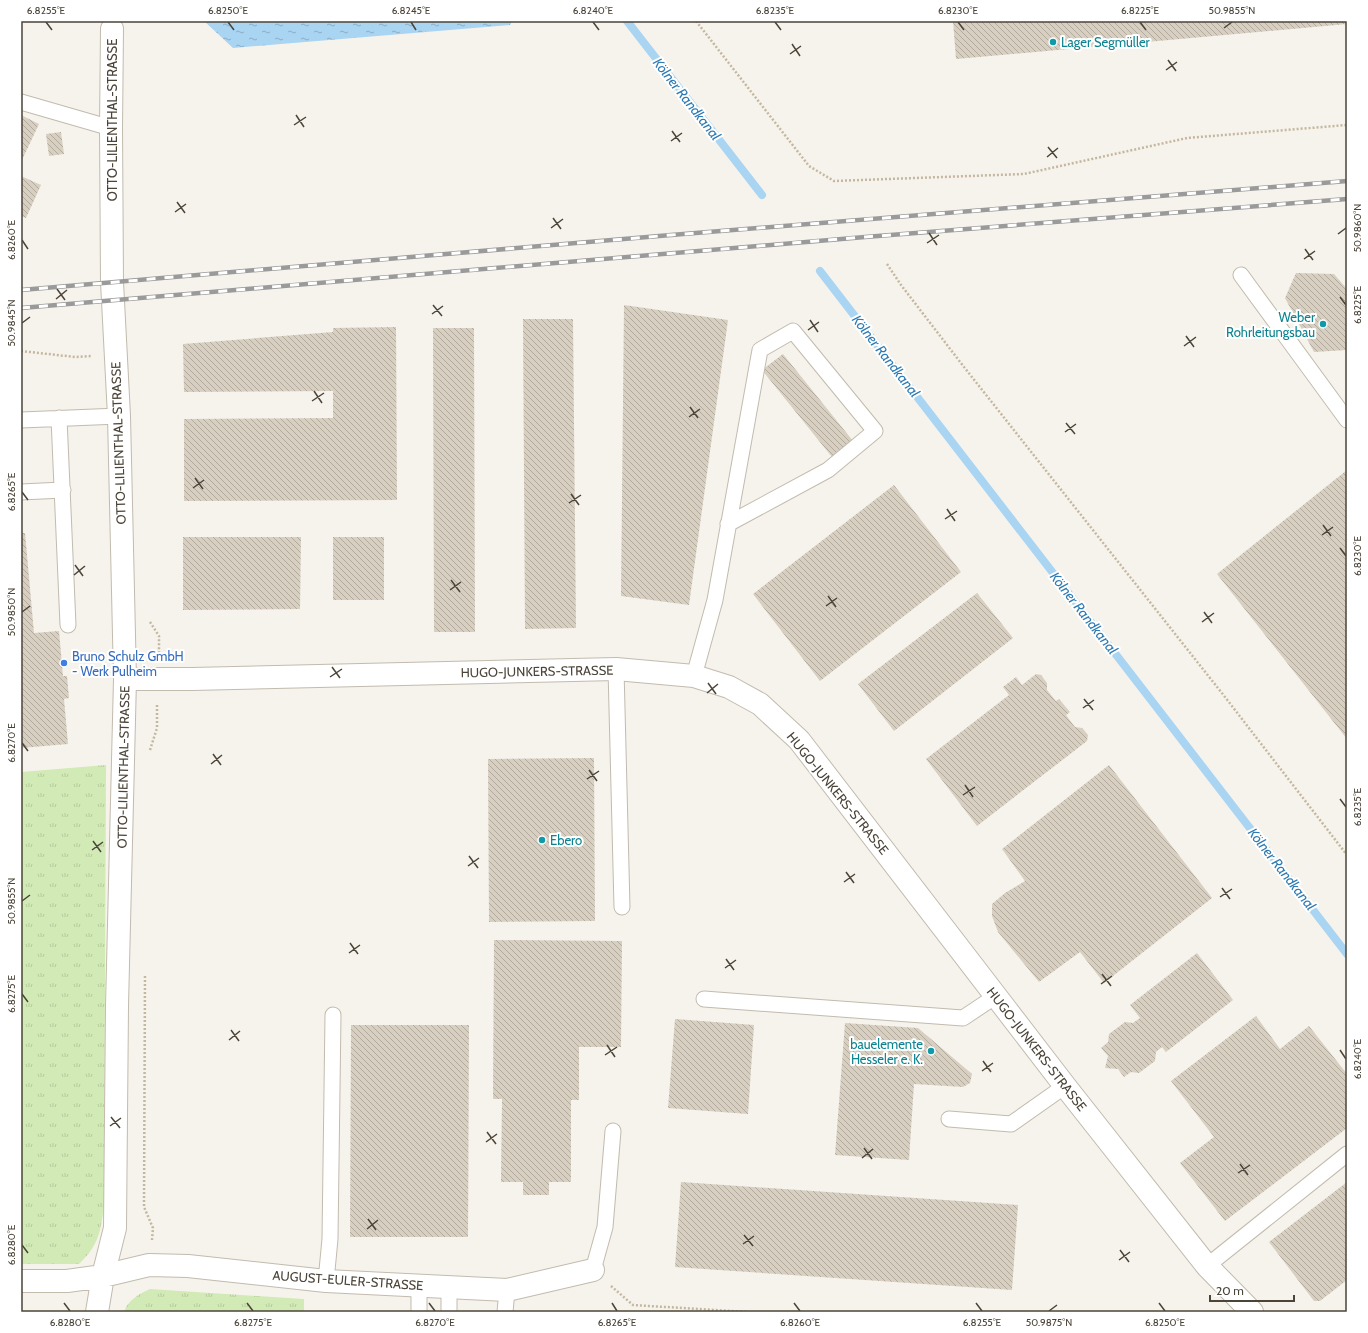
<svg xmlns="http://www.w3.org/2000/svg" width="1368" height="1333" font-family="Cabin,sans-serif">
<style>
.grass{fill:url(#grass-tufts)}
.water{fill:url(#water-ripples)}
.lines{fill:none;stroke-linecap:round;stroke-linejoin:round}
.stream{stroke:#a9d4f2;stroke-width:8}
.building{fill:url(#building-back-hatch)}
.lane-casing{stroke:#c2bbae;stroke-width:17}
.street-casing{stroke:#c2bbae;stroke-width:24}
.path{stroke:#c4b79f;stroke-width:2.5;stroke-dasharray:2 2;stroke-linecap:butt}
.lane{stroke:#fff;stroke-width:15}
.street{stroke:#fff;stroke-width:22}
.rail-casing{stroke:#9a9a9a;stroke-width:4.5}
.rail{stroke:#fff;stroke-width:3;stroke-dasharray:9;stroke-linecap:butt}
.ticks{fill:none;stroke:#4b4439;stroke-width:1.5}
.culture-dot{fill:#0f9aa8;stroke:#fff;stroke-width:1.5}
.shop-dot{fill:#3f7fe0;stroke:#fff;stroke-width:1.5}
.labels{text-anchor:middle;stroke-width:4;stroke-linejoin:round;paint-order:stroke}
.culture-label{font-size:13px;fill:#0d838f;stroke:#fff;text-anchor:start}
.street-label{font-size:13px;fill:#4b4439;stroke:#fff}
.shop-label{font-size:13px;fill:#366cbe;stroke:#fff;text-anchor:start}
.water-label{font-size:14px;font-style:italic;fill:#2e7ab2;stroke:#fff}
.neatline{fill:none;stroke:#4b4439;stroke-width:1.5}
.ticks-label{font-size:10px;text-anchor:middle;fill:#4b4439}
</style>
<defs>
<pattern id="grass-tufts" width="24" height="20" patternUnits="userSpaceOnUse"><rect width="24" height="20" fill="#d2eab5"/><path d="M3 7l-1-3M5 7V3M7 7l1-3M15 17l-1-3M17 17v-4M19 17l1-3" fill="none" stroke="#b6ca9c"/></pattern>
<pattern id="water-ripples" width="26" height="14" patternUnits="userSpaceOnUse"><rect width="26" height="14" fill="#a9d4f2"/><path d="M2 4q2-2 4 0t4 0M15 11q2-2 4 0t4 0" fill="none" stroke="#8caec5"/></pattern>
<pattern id="building-back-hatch" width="6" height="6" patternUnits="userSpaceOnUse"><rect width="6" height="6" fill="#d8cfc1"/><path d="M-1 5l2 2M0 0l6 6M5-1l2 2" fill="none" stroke="#b1aa9e"/></pattern>
</defs>
<rect width="100%" height="100%" fill="#f6f3ec"/>
<!-- grass -->
<path class="grass" d="M106 765 104 1204C101 1231 99 1245 79 1264H21V772Z
M150 1289 304 1299V1312H124C128 1300 139 1294 150 1289Z"/>
<!-- water -->
<path class="water" d="M204 21H512L510 25 233 48Z"/>
<g class="lines">
<!-- stream -->
<path class="stream" d="M627 21 762 195
M820 271 1347 954"/>
</g>
<!-- building -->
<path class="building" d="M953 21H1347V24L956 59Z
M21 115 39 124 21 162Z
M61 132 64 154 49 156 46 134Z
M21 176 41 185 26 218 21 216Z
M1296 273 1334 274 1347 289V350L1314 352 1285 298Z
M624 305 728 320 689 605 621 596Z
M523 319H573L576 628 525 629Z
M396 327 397 500 184 501V419L333 418V391L184 392 183 344 333 332V328Z
M433 328H474L475 632H434Z
M783 354 853 441 832 457 762 370Z
M1347 470V739L1217 574Z
M894 485 961 572 820 681 753 594Z
M21 533H25L34 633 59 631 63 676H67L69 698 64 699 68 744 21 748Z
M183 537H301L300 609 183 610Z
M333 537H384V600H333Z
M977 593 1013 638 894 731 858 684Z
M1036 674 1041 675 1047 683V690L1056 701 1059 699 1070 712 1066 715 1075 727 1082 728 1088 735 1087 741 977 826 926 759 1009 695 1003 687 1016 677 1022 685Z
M594 758 595 921 489 922 488 759Z
M1109 765 1212 898 1104 983 1080 952 1039 982 998 932 992 916V904L1005 893 1025 881 1002 849Z
M494 940 622 941 621 1047H579V1100H571V1182H549V1195H523V1182H501L502 1099H493Z
M1197 953 1233 1000 1166 1052 1162 1047 1156 1052 1155 1061 1139 1073 1131 1072 1124 1077 1118 1069 1105 1068 1108 1056 1101 1048 1108 1042 1109 1034 1125 1022 1133 1023 1140 1018 1130 1005Z
M1256 1016 1280 1049 1309 1026 1347 1074V1128L1225 1221 1180 1163 1214 1137 1171 1081Z
M675 1019 754 1025 748 1114 668 1108Z
M845 1023 918 1028 972 1074 970 1083 963 1087 914 1084 909 1160 835 1155Z
M351 1025H469L468 1237H350Z
M681 1182 1018 1205 1012 1290 675 1267Z
M1347 1182V1280L1320 1301H1314L1269 1242Z"/>
<g class="lines">
<!-- lane casing -->
<g class="lane-casing">
<path id="lane" d="M21 102 111 128
M1241 275 1347 420
M59 418 68 625
M21 420 119 416
M21 492 63 490
M616 669 622 907
M694 676 715 600 760 350 793 331 875 431 828 470 728 524
M704 999 963 1018 996 996
M949 1119 1011 1124 1065 1086
M1207 1266 1347 1154
M593 1270 605 1227 613 1131
M326 1281 330 1239 333 1015
M449 1287V1312
M419 1312V1286
M505 1312 507 1290"/>
</g>
<!-- street casing -->
<g class="street-casing">
<path id="street" d="M125 679H192L616 669 694 676 729 687 760 704 799 740 1065 1086 1207 1266 1252 1312
M21 1281H67L103 1276 149 1265 188 1266 326 1281 507 1290 593 1270
M97 1312 103 1276 115 1228 117 1006 125 679 119 416 112 282 111 128 112 29"/>
</g>
<!-- path -->
<path class="path" d="M696 21 809 166 834 181 1024 174 1187 138 1347 125
M887 264 901 285 964 367 1225 697 1347 855
M21 351 75 357 91 356
M150 622 159 636V653
M150 750 157 728V704
M145 976 144 1207 153 1228 152 1240
M611 1286 633 1305 748 1312"/>
<!-- lane -->
<use href="#lane" class="lane"/>
<!-- street -->
<use href="#street" class="street"/>
<!-- rail casing -->
<g class="rail-casing">
<path id="rail" d="M21 290 671 235 1347 181
M21 308 865 237 1347 199"/>
</g>
<!-- rail -->
<use href="#rail" class="rail"/>
</g>
<!-- ticks -->
<path class="ticks" d="M46 22 52 30M228 22 234 30M411 22 416 30M593 22 599 30M775 22 781 30M958 22 964 30M1140 22 1146 30M1224 28 1232 22M792 44 800 56M790 54 801 46M1168 60 1176 71M1166 70 1177 62M296 115 304 127M294 125 306 117M672 131 680 142M671 141 682 133M1048 147 1057 158M1047 157 1058 148M177 202 185 213M175 212 186 204M553 218 561 229M551 228 563 219M929 233 937 245M1338 234 1346 228M22 240 28 249M927 243 939 235M1305 249 1313 260M1304 259 1315 251M57 289 65 300M1340 297 1346 305M56 299 67 290M433 305 442 316M432 314 443 306M810 320 818 332M22 323 30 317M808 330 819 322M1186 336 1194 347M1184 346 1196 337M314 391 322 403M312 401 324 393M690 407 698 418M689 417 700 409M1066 423 1075 434M1065 432 1076 424M195 478 203 489M193 488 204 480M22 492 28 500M571 494 579 505M569 503 581 495M947 509 955 521M945 519 957 511M1323 525 1331 536M1322 535 1333 527M1340 548 1346 556M75 565 83 576M74 575 85 566M451 580 460 592M450 590 461 582M828 596 836 607M826 606 837 598M22 612 30 606M1204 612 1212 623M1202 622 1214 613M332 667 340 678M330 677 342 669M708 683 716 694M707 693 718 684M1084 699 1093 710M1083 708 1094 700M22 743 28 751M213 754 221 765M211 764 222 755M589 770 597 781M587 779 599 771M965 785 973 797M963 795 975 787M1340 799 1346 807M93 841 101 852M92 850 103 842M469 856 478 868M468 866 479 858M846 872 854 883M844 882 855 874M1222 888 1230 899M1220 897 1232 889M22 901 30 895M350 943 358 954M349 953 360 945M726 959 734 970M725 968 736 960M1102 974 1111 986M1101 984 1112 976M22 994 28 1002M231 1030 239 1041M229 1040 240 1031M607 1045 615 1057M1340 1050 1346 1059M605 1055 617 1047M983 1061 991 1072M982 1071 993 1063M111 1117 120 1128M110 1126 121 1118M487 1132 496 1144M486 1142 497 1134M864 1148 872 1159M862 1158 873 1149M1240 1164 1248 1175M1238 1173 1250 1165M368 1219 376 1230M367 1229 378 1220M744 1235 753 1246M743 1244 754 1236M22 1245 28 1253M1120 1250 1129 1262M1119 1260 1130 1252M64 1303 70 1311M247 1303 253 1311M429 1303 435 1311M612 1303 617 1311M794 1303 800 1311M976 1303 982 1311M1159 1303 1165 1311M1049 1311 1057 1305"/>
<!-- markers -->
<g class="culture-dot">
<circle cx="1053" cy="42" r="4"/>
<circle cx="1323" cy="324" r="4"/>
<circle cx="542" cy="840" r="4"/>
<circle cx="931" cy="1051" r="4"/>
</g>
<circle class="shop-dot" cx="64" cy="663" r="4"/>
<g class="labels">
<!-- culture labels -->
<g class="culture-label">
<text x="1061" y="47">Lager Segmüller</text>
<text x="1315" y="322" text-anchor="end">Weber<tspan x="1315" dy="15">Rohrleitungsbau</tspan></text>
<text x="550" y="845">Ebero</text>
<text x="923" y="1049" text-anchor="end">bauelemente<tspan x="923" dy="15">Hesseler e. K.</tspan></text>
</g>
<!-- street labels -->
<g class="street-label">
<text transform="translate(112 120) rotate(-90)" y="5">OTTO-LILIENTHAL-STRASSE</text>
<text transform="translate(118 443) rotate(-92)" y="5">OTTO-LILIENTHAL-STRASSE</text>
<text transform="translate(537 671) rotate(-1)" y="5">HUGO-JUNKERS-STRASSE</text>
<text transform="translate(123 767) rotate(-89)" y="5">OTTO-LILIENTHAL-STRASSE</text>
<text transform="translate(838 793) rotate(51)" y="5">HUGO-JUNKERS-STRASSE</text>
<text transform="translate(1037 1049) rotate(52)" y="5">HUGO-JUNKERS-STRASSE</text>
<text transform="translate(348 1280) rotate(4)" y="5">AUGUST-EULER-STRASSE</text>
</g>
<!-- shop labels -->
<g class="shop-label">
<text x="72" y="661">Bruno Schulz GmbH<tspan x="72" dy="15">- Werk Pulheim</tspan></text>
</g>
<!-- water labels -->
<g class="water-label">
<text transform="translate(687 99) rotate(52)" y="5">Kölner Randkanal</text>
<text transform="translate(886 356) rotate(52)" y="5">Kölner Randkanal</text>
<text transform="translate(1084 613) rotate(52)" y="5">Kölner Randkanal</text>
<text transform="translate(1282 869) rotate(52)" y="5">Kölner Randkanal</text>
</g>
</g>
<!-- border -->
<rect width="1368" height="1333" fill="none" stroke="#ffffff" stroke-width="44"/>
<!-- scale -->
<path d="M1210 1295v6h84v-6" fill="none" stroke="#4b4439" stroke-width="2"/>
<text x="1216" y="1295" font-size="12" fill="#4b4439" stroke="#ffffff" stroke-width="3" paint-order="stroke">20 m</text>
<rect x="22" y="22" width="1324" height="1289" class="neatline"/>
<g class="ticks-label">
<text x="46" y="14">6.8255°E</text>
<text x="228" y="14">6.8250°E</text>
<text x="411" y="14">6.8245°E</text>
<text x="593" y="14">6.8240°E</text>
<text x="775" y="14">6.8235°E</text>
<text x="958" y="14">6.8230°E</text>
<text x="1140" y="14">6.8225°E</text>
<text x="1232" y="14">50.9855°N</text>
<text transform="translate(1357 228) rotate(-90)" y="4">50.9860°N</text>
<text transform="translate(11 240) rotate(-90)" y="4">6.8260°E</text>
<text transform="translate(1357 305) rotate(-90)" y="4">6.8225°E</text>
<text transform="translate(11 323) rotate(-90)" y="4">50.9845°N</text>
<text transform="translate(11 492) rotate(-90)" y="4">6.8265°E</text>
<text transform="translate(1357 556) rotate(-90)" y="4">6.8230°E</text>
<text transform="translate(11 612) rotate(-90)" y="4">50.9850°N</text>
<text transform="translate(11 743) rotate(-90)" y="4">6.8270°E</text>
<text transform="translate(1357 807) rotate(-90)" y="4">6.8235°E</text>
<text transform="translate(11 901) rotate(-90)" y="4">50.9855°N</text>
<text transform="translate(11 994) rotate(-90)" y="4">6.8275°E</text>
<text transform="translate(1357 1059) rotate(-90)" y="4">6.8240°E</text>
<text transform="translate(11 1245) rotate(-90)" y="4">6.8280°E</text>
<text x="70" y="1326">6.8280°E</text>
<text x="253" y="1326">6.8275°E</text>
<text x="435" y="1326">6.8270°E</text>
<text x="617" y="1326">6.8265°E</text>
<text x="800" y="1326">6.8260°E</text>
<text x="982" y="1326">6.8255°E</text>
<text x="1049" y="1326">50.9875°N</text>
<text x="1165" y="1326">6.8250°E</text>
</g>
</svg>
